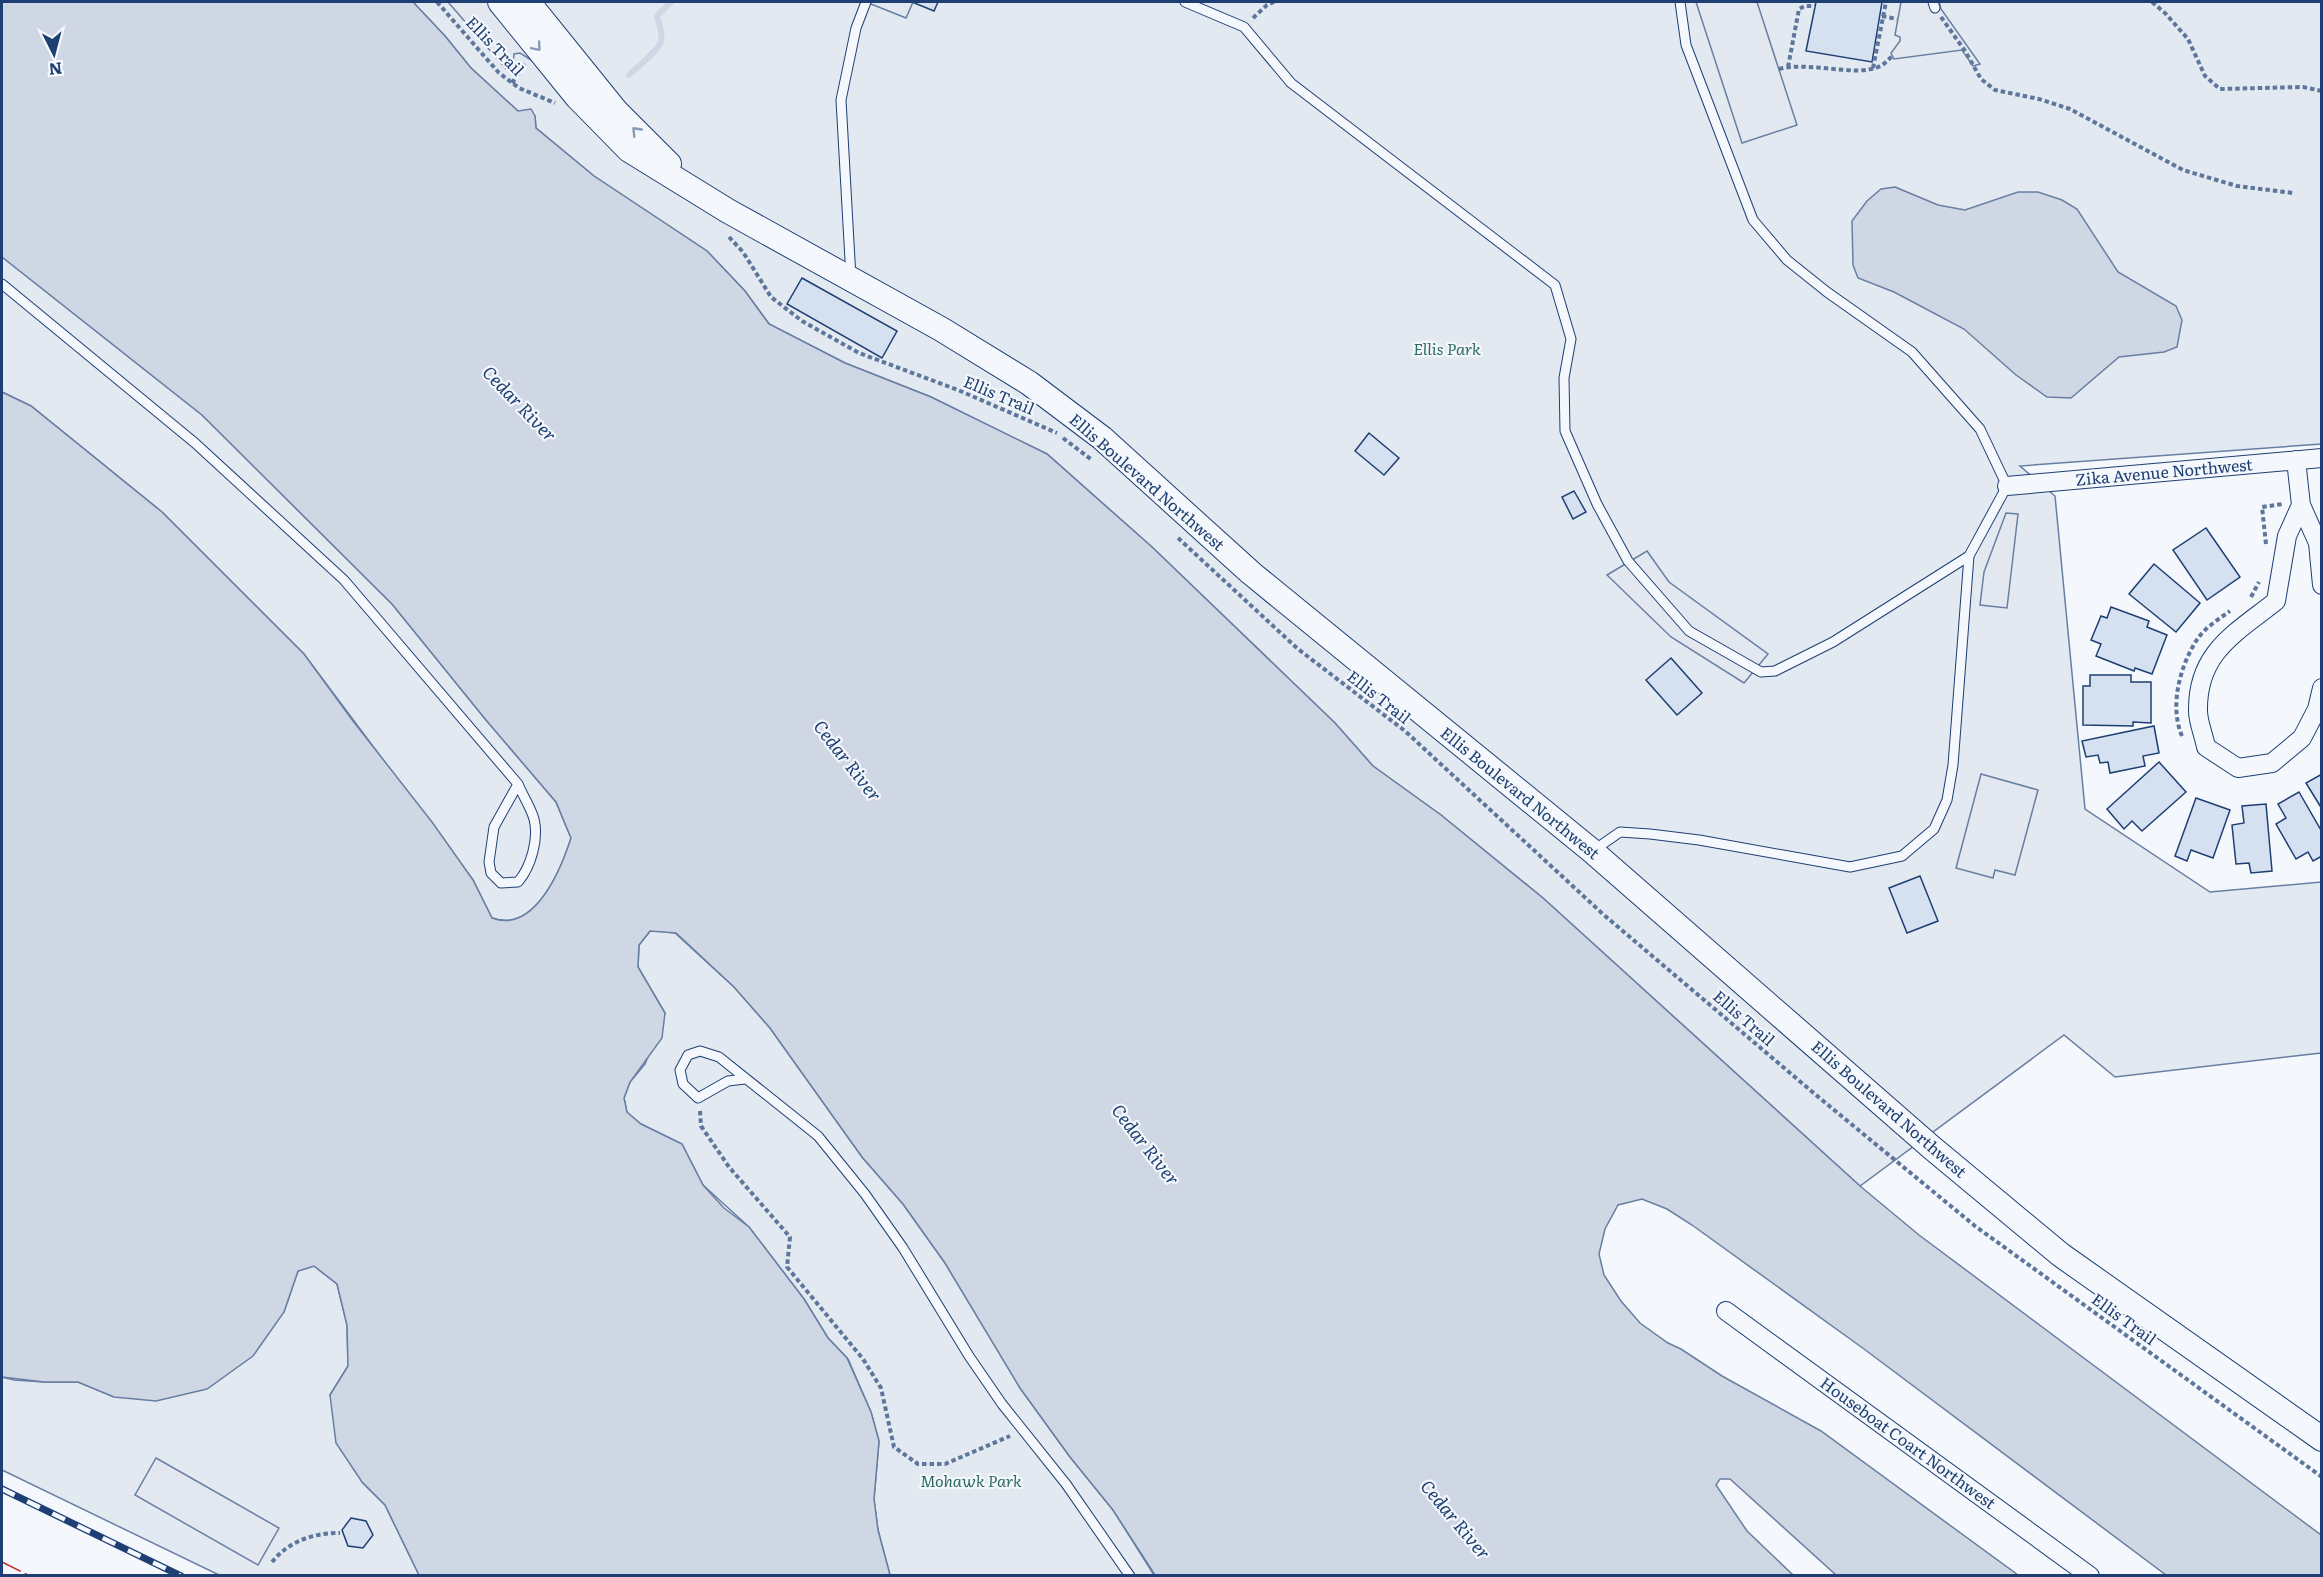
<svg xmlns="http://www.w3.org/2000/svg" width="2323" height="1577" font-family="Literata,serif">
<style>
.green{fill:#e3e9f0;stroke:#687fa3;stroke-width:1.5}
.parking{fill:#e3e8f0;stroke:#687fa3;stroke-width:1.5}
.water{fill:#cfd7e4;stroke:#687fa3;stroke-width:1.5}
.lines{fill:none;stroke-linecap:round;stroke-linejoin:round}
.stream{stroke:#cfd7e4;stroke-width:6}
.building{fill:#d5e0f0;stroke:#1d3f73;stroke-width:1.5}
.lane-casing{stroke:#1d3f73;stroke-width:11}
.street-casing{stroke:#1d3f73;stroke-width:20}
.secondary-casing{stroke:#1d3f73;stroke-width:26}
.path{stroke:#5e769c;stroke-width:4;stroke-dasharray:4.5 3;stroke-linecap:butt}
.lane{stroke:#f4f7fb;stroke-width:9}
.street{stroke:#f4f7fb;stroke-width:18}
.secondary{stroke:#f4f7fb;stroke-width:24}
.rail-casing{stroke:#1d3f73;stroke-width:7}
.rail{stroke:#f4f7fb;stroke-width:4.5;stroke-dasharray:14;stroke-linecap:butt}
.power{stroke:#c62828;stroke-width:1.5;stroke-dasharray:21 4.5 3 4.5;stroke-linecap:butt}
.oneway{stroke:#889bb7}
.labels{text-anchor:middle;stroke-width:4.5;stroke-linejoin:round;paint-order:stroke}
.street-label{font-size:16px;fill:#1d3f73;stroke:#f4f7fb}
.park-label{font-size:16px;font-style:italic;fill:#2c6c60;stroke:#f4f7fb}
.water-label{font-size:18px;font-style:italic;fill:#1d3f73;stroke:#f4f7fb}
</style>
<rect width="100%" height="100%" fill="#f4f7fb"/>
<!-- green -->
<path class="green" d="M413 2H2321V444L2020 466 2055 496 2085 809 2210 892 2321 882V1053L2115 1077 2064 1035 1860 1186 1543 898 1441 815 1373 766 1335 723 1152 547 1047 454 931 397 845 363 769 324 745 291 707 251 594 176 536 128 535 116 518 111 471 68 445 36Z
M2 257 202 415 392 604 486 720 556 802 571 838C561 870 535 933 492 918L473 880 304 654 162 512 31 406 2 392Z
M651 930 675 933 734 987 770 1028 862 1157 903 1204 945 1263 1020 1388 1070 1457 1113 1510 1154 1575H890L878 1530 874 1499 879 1441 871 1412 848 1359 828 1338 804 1299 749 1227 703 1185 682 1144 641 1124 627 1113 624 1098 630 1082 645 1064 665 1013 638 967 639 945Z
M314 1266 337 1284 347 1325 348 1366 330 1395 362 1482 385 1505 419 1575H219L2 1470V1377L14 1380 44 1382H78L114 1397 284 1312 298 1271Z"/>
<!-- parking -->
<path class="parking" d="M448 2H493L549 71 520 53 514 54 512 72 506 69Z
M866 2H913L906 18Z
M1696 2H1757L1797 125 1742 143Z
M1901 2H1939L1941 9 1980 64 1973 66 1962 50 1894 59 1891 53 1900 41V37L1895 35Z
M2006 513 2018 514 2007 608 1980 605 1984 572Z
M1647 551 1669 582 1768 654 1744 683 1671 637 1607 575Z
M1981 774 2038 790 2015 875 1995 870 1993 878 1956 868Z
M156 1458 279 1528 258 1565 135 1495Z"/>
<!-- water -->
<path class="water" d="M2 2H413L445 36 471 68 518 111 531 109 535 116 536 128 594 176 707 251 745 291 769 324 845 363 931 397 1047 454 1152 547 1335 723 1373 766 1441 815 1543 898 1860 1186 1919 1235 2321 1535V1575H2166L1864 1349 1692 1225 1667 1209 1642 1199 1618 1205 1605 1229 1599 1254 1604 1275 1621 1301 1640 1323 1668 1343 1681 1349 1722 1376 1821 1431 2018 1575H1836L1730 1479H1720L1716 1485 1747 1531 1793 1575H1155L1113 1510 1070 1457 1020 1388 945 1263 903 1204 862 1157 770 1028 734 987 676 933 650 931 639 945 638 967 665 1013 662 1038 630 1082 624 1098 627 1112 641 1124 682 1144 703 1185 724 1208 749 1227 804 1299 828 1338 847 1358 871 1412 879 1441 874 1499 878 1530 890 1575H419L385 1505 362 1482 336 1443 330 1395 348 1366 347 1325 337 1284 314 1266 298 1271 284 1312 253 1356 207 1389 156 1401 114 1397 78 1382H44L2 1377V392L31 406 162 512 304 654 353 721 432 822 473 880 492 918C535 934 561 869 571 838L556 802 486 720 392 604 202 415 2 257Z
M1895 187 1938 205 1965 210 2018 192H2038L2062 200 2077 209 2118 272 2176 306 2182 320 2177 347 2164 352 2119 357 2071 398 2047 397 2016 375 1964 329 1894 292 1858 278 1853 265 1852 221 1867 201 1881 189Z"/>
<g class="lines">
<!-- stream -->
<path class="stream" d="M629 75C638 66 660 50 661 40 663 33 659 23 657 16L671 2"/>
</g>
<!-- building -->
<path class="building" d="M912 2H938L934 11Z
M1816 2H1882L1872 62 1806 51Z
M802 278 897 331 882 358 787 304Z
M1369 433 1399 458 1384 475 1355 451Z
M1574 491 1586 512 1573 519 1562 497Z
M2206 528 2240 577 2207 600 2173 550Z
M2154 564 2200 603 2176 632 2129 594Z
M2111 607 2149 621 2147 627 2167 635 2152 674 2135 668 2134 671 2096 656 2101 644 2091 640 2101 616 2107 618Z
M1671 658 1702 693 1677 715 1646 680Z
M2090 675H2131V682H2151V723L2133 722V726L2083 725V686H2090Z
M2154 726 2159 753 2143 756 2145 766 2110 773 2108 762 2100 763 2098 755 2086 757 2082 741Z
M2159 762 2186 792 2142 831 2132 821 2124 829 2107 809Z
M2322 774V809L2306 783Z
M2299 792 2322 832V856L2313 861 2308 852 2296 859 2276 824 2286 818 2278 804Z
M2196 798 2230 810 2213 858 2191 850 2187 861 2175 856Z
M2266 804 2272 871 2251 873 2249 863 2236 864 2232 825 2244 823 2242 806Z
M1920 876 1938 921 1907 933 1889 888Z
M351 1518 366 1521 373 1535 363 1548 348 1546 342 1530Z"/>
<g class="lines">
<!-- lane casing -->
<g class="lane-casing">
<path id="lane" d="M1185 2 1244 27 1291 83 1555 285 1571 339 1564 378 1565 431 1597 504 1628 561 1689 631 1761 672 1775 671 1833 642 1969 556
M1933 2 1935 8
M851 278 841 100 856 28 866 2
M2 284 195 443 344 580 518 784C523 796 531 808 534 819 539 839 531 867 518 882L501 883 491 873 489 862 494 827 518 784
M1594 850 1620 832 1650 834 1699 840 1850 867 1902 856 1934 829 1947 800 1953 765 1969 556 2007 486 1980 429 1912 352 1827 292 1787 260 1753 220 1686 45 1680 2
M745 1079 728 1081 698 1098 683 1084 680 1070 688 1055 700 1051 719 1057 818 1136 865 1194 903 1248 969 1356 1002 1404 1066 1484 1130 1576"/>
</g>
<!-- street casing -->
<g class="street-casing">
<path id="street" d="M2296 460 2301 505 2318 543 2322 585
M2007 486 2322 458
M2301 505 2287 536 2276 601C2236 633 2197 652 2198 711 2198 722 2204 736 2206 747L2238 768 2272 763 2302 738 2317 709 2322 688
M1726 1311 2090 1576"/>
</g>
<!-- secondary casing -->
<g class="secondary-casing">
<path id="secondary" d="M500 2 577 97 629 150 728 211 941 329 1029 383 1102 438 1251 573 1592 851 1931 1147 2061 1255 2322 1439
M528 2 616 111 669 164"/>
</g>
<!-- path -->
<path class="path" d="M437 2 499 73 519 88 555 103
M2152 2 2165 13 2188 39 2205 76 2220 89 2303 87 2322 91
M1882 16 1897 19
M1941 17 1965 51 1981 79 1995 90 2039 99 2070 109 2183 170 2237 186 2293 193
M1253 18 1267 5 1274 2
M1788 67 1799 9 1805 6H1815
M1873 68 1886 2
M1779 69C1810 61 1854 77 1878 67 1884 65 1888 60 1893 55
M512 83 525 64
M729 237 743 252 771 297 802 321 859 353 958 390 1057 433
M1063 438 1092 460
M1178 538 1298 649 1405 731 1604 915 1816 1095 1975 1226 2322 1477
M2266 544 2262 507 2283 504
M2251 597 2259 582
M2182 736C2169 706 2180 665 2198 638 2206 627 2219 619 2230 611
M700 1111 701 1126 729 1167 790 1237 787 1267 863 1359 881 1388 894 1447 918 1464H945L1010 1436
M272 1562C289 1541 313 1533 340 1533"/>
<!-- lane -->
<use href="#lane" class="lane"/>
<!-- street -->
<use href="#street" class="street"/>
<!-- secondary -->
<use href="#secondary" class="secondary"/>
<!-- rail casing -->
<g class="rail-casing">
<path id="rail" d="M2 1489 181 1576"/>
</g>
<!-- rail -->
<use href="#rail" class="rail"/>
<!-- power -->
<path class="power" d="M2 1562 30 1576"/>
</g>
<!-- one-way arrows -->
<defs><path id="oneway-chevron" d="M-2-3.5L2.5 0L-2 3.5" fill="none" stroke-width="1.6" stroke-linecap="round" stroke-linejoin="round" transform="scale(1.5)"/></defs>
<g class="oneway">
<use href="#oneway-chevron" transform="translate(537 47) rotate(50)"/>
<use href="#oneway-chevron" transform="translate(636 131) rotate(-134)"/>
</g>
<g class="labels">
<!-- street labels -->
<g class="street-label">
<text transform="translate(495 46) rotate(46)" y="6">Ellis Trail</text>
<text transform="translate(999 395) rotate(23)" y="6">Ellis Trail</text>
<text transform="translate(2164 472) rotate(-5)" y="6">Zika Avenue Northwest</text>
<text transform="translate(1147 482) rotate(41)" y="6">Ellis Boulevard Northwest</text>
<text transform="translate(1379 697) rotate(38)" y="6">Ellis Trail</text>
<text transform="translate(1520 793) rotate(39)" y="6">Ellis Boulevard Northwest</text>
<text transform="translate(1744 1018) rotate(41)" y="6">Ellis Trail</text>
<text transform="translate(1889 1109) rotate(41)" y="6">Ellis Boulevard Northwest</text>
<text transform="translate(2124 1319) rotate(36)" y="6">Ellis Trail</text>
<text transform="translate(1908 1443) rotate(36)" y="6">Houseboat Coart Northwest</text>
</g>
<!-- park labels -->
<g class="park-label">
<text x="1447" y="355">Ellis Park</text>
<text x="971" y="1487">Mohawk Park</text>
</g>
<!-- water labels -->
<g class="water-label">
<text transform="translate(519 404) rotate(46)" y="6">Cedar River</text>
<text transform="translate(847 761) rotate(52)" y="6">Cedar River</text>
<text transform="translate(1145 1145) rotate(52)" y="6">Cedar River</text>
<text transform="translate(1455 1520) rotate(50)" y="6">Cedar River</text>
</g>
</g>
<!-- border -->
<rect width="2323" height="1577" fill="none" stroke="#1d3f73" stroke-width="6"/>
<!-- north arrow -->
<g transform="translate(54 54) rotate(174)" stroke="#f4f7fb" stroke-width="4.5" paint-order="stroke">
<path d="M0-4.5L10 22L0 15L-10 22Z" fill="#1d3f73"/>
<text y="-9" font-size="16" font-weight="bold" text-anchor="middle" fill="#1d3f73">N</text>
</g>
</svg>
